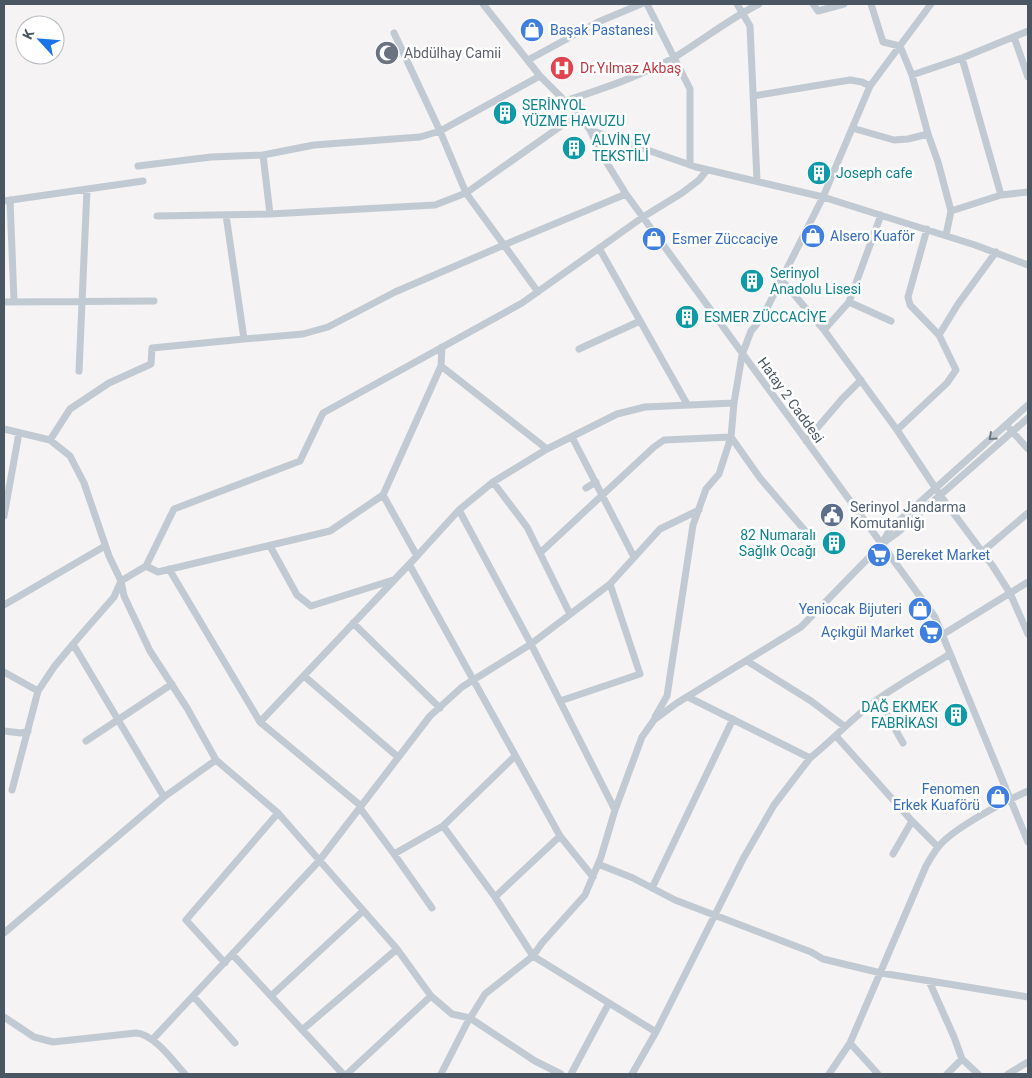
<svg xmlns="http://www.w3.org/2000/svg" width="1032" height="1078" font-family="Roboto,sans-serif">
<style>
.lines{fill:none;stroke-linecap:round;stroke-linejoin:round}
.minor{stroke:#c1cad2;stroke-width:7}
.oneway{stroke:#6e7983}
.labels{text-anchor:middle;stroke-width:5;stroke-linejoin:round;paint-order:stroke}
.shop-label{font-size:14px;fill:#366cbe;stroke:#fff;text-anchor:start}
.worship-label{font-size:14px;fill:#5b616d;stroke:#fff;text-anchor:start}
.health-label{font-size:14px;fill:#be3a42;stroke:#fff;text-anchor:start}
.culture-label{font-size:14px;fill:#0d838f;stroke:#fff;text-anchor:start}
.street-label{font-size:14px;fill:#4a5661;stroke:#fff}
.service-label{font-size:14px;fill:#4e5e75;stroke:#fff;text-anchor:start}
</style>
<rect width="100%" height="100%" fill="#f5f3f3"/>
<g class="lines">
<!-- minor -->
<path class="minor" d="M483 4 540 76 578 114 590 130 602 155 626 194 935 617 1028 842
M647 4 690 89V165
M737 4 750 26 757 181
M813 4 818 11 844 4
M871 4 883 42 900 46 912 75 928 134
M1014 37 1028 77
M962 58 1001 195
M528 60 598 22 641 4
M912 75 962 58 1028 31
M753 96 850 80 862 82 870 86
M565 101C602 89 641 76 675 57 703 40 729 19 759 4
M852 128 894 140 908 139 928 134 938 162 951 211 946 235
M590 130 696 167 823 197 975 245 1028 265
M138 166 211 157 263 155
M10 200 14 301
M4 201 143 181
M951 211 1001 195 1028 192
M270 214 263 155 314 145 420 137 440 131 540 76
M226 215 244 339
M157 216 270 214 435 205 466 193 578 114
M599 248 687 404
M781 279 824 330 849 302 881 215
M538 292 504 245 626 194
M4 302 154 301
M849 302 891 321
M824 330 897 430 940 495 992 565 1010 593 1028 634
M939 335 958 304 996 252
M442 347 441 366 547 449
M579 349 640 321
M79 371 87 189
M4 429 50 440 70 456 84 483 109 556 121 581 124 596 150 651 187 708 216 760 278 813 397 949 431 996 452 1014 470 1018 535 1061 561 1074
M1010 429 1028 449
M897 430 947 383 956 370 939 335 910 305 908 297 927 229
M572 437 634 557
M50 440 70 409 109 383 151 364 152 348 244 339 303 334 328 327 395 292 504 245 466 193 440 131 394 33
M806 441 842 399 861 380
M493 482 527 527 570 614
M586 488 596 482
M383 495 441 366
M459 510 531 644 615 810
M4 516 19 433
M883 542 890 529 1028 405
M270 546 297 595 311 606 393 580
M982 552 1028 513
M540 553 654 447 664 440 731 437 760 478 807 533
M409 564 560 836 593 877
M146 566 158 572 330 531 383 495 417 556 459 510 493 482 547 449 617 414 645 407 734 403
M169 569 260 722 361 806
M4 605 105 546
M353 623 440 708
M942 635 1028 582
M747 661 811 701 844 726
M4 672 38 691
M304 676 398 757
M688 697 810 758C834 739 853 717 878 699 901 683 926 669 950 654
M878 699 903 743
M560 701 640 674 610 584
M655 717 667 696 693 525 706 489 719 474 731 437 734 403 742 355 751 331 762 318 823 197 870 86 931 4
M260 722 417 556
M4 731 21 733 28 731
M836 736 912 821 938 847
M86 741 172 684
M12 790 38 691 54 667 73 644
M164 797 73 644 114 597 121 581 146 566 174 509 300 461 323 413 522 303 643 217 682 193 699 180 707 170
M360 808 394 854 443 826 515 756
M443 826 495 897 533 956 656 1032
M394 854 432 908
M893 854 912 821
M598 864 633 878 675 900 811 952 823 959 881 973 1028 997
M652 888 733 719
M495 897 560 836
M4 933 164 797 216 760
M233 955 343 1074
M225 963 186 920 278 813
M929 981 954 1037 962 1059 978 1074
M271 996 363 911
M194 997 235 1043
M4 1017 34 1037 53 1042 136 1033C154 1034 173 1061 185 1074
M302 1030 397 949
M152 1040 319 861 430 716 462 687 531 644 610 584 660 529 699 510
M347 1074 431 996
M441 1074 467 1023 485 994 533 956 542 943 585 895 601 857 615 810 642 737 654 720 677 703 801 627 882 544 897 533 1028 418
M571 1074 609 1003
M632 1074 656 1032 743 859 774 805 810 758
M829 1074 850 1043
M878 1074 850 1043 926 866C930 859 934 852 939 846 955 827 1004 802 1028 791
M947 1074 962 1059
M1008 1074 1028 1062"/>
</g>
<!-- one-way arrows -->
<defs><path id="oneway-chevron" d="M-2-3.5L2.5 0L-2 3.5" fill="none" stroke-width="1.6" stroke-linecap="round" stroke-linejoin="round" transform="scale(1.25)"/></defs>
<use class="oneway" href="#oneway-chevron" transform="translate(992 437) rotate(138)"/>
<!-- icons -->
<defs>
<g id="shop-disc" transform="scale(1.25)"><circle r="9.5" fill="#3f7fe0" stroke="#fff"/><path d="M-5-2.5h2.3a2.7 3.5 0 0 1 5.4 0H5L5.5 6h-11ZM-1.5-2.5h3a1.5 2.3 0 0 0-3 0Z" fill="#fff"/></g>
<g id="mosque-disc" transform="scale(1.25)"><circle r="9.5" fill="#6b7280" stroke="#fff"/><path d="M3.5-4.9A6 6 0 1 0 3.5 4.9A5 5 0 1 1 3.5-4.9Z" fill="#fff"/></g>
<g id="hospital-disc" transform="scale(1.25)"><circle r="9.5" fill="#e0444e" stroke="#fff"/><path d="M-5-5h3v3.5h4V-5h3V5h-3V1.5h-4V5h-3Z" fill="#fff"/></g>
<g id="building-disc" transform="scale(1.25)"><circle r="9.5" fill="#0f9aa8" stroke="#fff"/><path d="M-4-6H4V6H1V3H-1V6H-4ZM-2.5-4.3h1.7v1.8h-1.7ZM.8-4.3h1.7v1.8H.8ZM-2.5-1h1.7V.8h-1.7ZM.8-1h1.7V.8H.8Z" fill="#fff"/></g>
<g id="civic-disc" transform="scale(1.25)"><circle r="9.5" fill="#5c6f8a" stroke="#fff"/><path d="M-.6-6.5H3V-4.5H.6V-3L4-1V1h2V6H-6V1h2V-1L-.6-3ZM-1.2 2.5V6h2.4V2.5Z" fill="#fff"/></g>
<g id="supermarket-disc" transform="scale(1.25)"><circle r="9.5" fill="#3f7fe0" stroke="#fff"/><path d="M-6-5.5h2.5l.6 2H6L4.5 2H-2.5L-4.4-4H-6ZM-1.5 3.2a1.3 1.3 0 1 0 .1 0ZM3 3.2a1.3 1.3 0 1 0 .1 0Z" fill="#fff"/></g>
</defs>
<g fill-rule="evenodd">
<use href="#shop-disc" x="532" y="30"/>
<use href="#mosque-disc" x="387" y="53"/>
<use href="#hospital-disc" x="562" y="68"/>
<use href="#building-disc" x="505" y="113"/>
<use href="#building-disc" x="574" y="148"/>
<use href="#building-disc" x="819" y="173"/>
<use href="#shop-disc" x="813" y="236"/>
<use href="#shop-disc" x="654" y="239"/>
<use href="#building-disc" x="752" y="281"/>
<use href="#building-disc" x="687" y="317"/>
<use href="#civic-disc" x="832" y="515"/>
<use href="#building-disc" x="834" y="543"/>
<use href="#supermarket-disc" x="879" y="555"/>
<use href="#shop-disc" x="920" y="609"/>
<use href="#supermarket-disc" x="931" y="632"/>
<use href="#building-disc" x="956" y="715"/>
<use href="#shop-disc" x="998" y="797"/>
</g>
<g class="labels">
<!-- shop labels -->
<g class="shop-label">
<text x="550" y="35">Başak Pastanesi</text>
<text x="830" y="241">Alsero Kuaför</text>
<text x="672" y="244">Esmer Züccaciye</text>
<text x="896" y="560">Bereket Market</text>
<text x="902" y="614" text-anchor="end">Yeniocak Bijuteri</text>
<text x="914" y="637" text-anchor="end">Açıkgül Market</text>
<text x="980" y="794" text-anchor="end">Fenomen<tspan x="980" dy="16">Erkek Kuaförü</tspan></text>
</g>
<!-- worship labels -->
<g class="worship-label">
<text x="404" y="58">Abdülhay Camii</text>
</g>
<!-- health labels -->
<g class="health-label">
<text x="580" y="73">Dr.Yılmaz Akbaş</text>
</g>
<!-- culture labels -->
<g class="culture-label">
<text x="522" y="110">SERİNYOL<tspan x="522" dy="16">YÜZME HAVUZU</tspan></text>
<text x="592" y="145">ALVİN EV<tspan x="592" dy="16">TEKSTİLİ</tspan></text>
<text x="836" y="178">Joseph cafe</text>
<text x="770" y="278">Serinyol<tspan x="770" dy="16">Anadolu Lisesi</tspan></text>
<text x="704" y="322">ESMER ZÜCCACİYE</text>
<text x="816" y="540" text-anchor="end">82 Numaralı<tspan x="816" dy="16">Sağlık Ocağı</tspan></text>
<text x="938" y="712" text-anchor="end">DAĞ EKMEK<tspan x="938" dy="16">FABRİKASI</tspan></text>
</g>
<!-- street labels -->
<g class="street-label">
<text transform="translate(791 400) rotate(54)" y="5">Hatay 2 Caddesi</text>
</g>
<!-- service labels -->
<g class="service-label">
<text x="850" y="512">Serinyol Jandarma<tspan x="850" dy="16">Komutanlığı</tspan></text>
</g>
</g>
<!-- border -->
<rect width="1032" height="1078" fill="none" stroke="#4a5661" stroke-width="10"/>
<!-- north arrow -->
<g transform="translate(40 40) rotate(296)"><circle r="24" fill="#ffffff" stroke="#b7bbc0"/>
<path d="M0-4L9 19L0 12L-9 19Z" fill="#1a73e8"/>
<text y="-8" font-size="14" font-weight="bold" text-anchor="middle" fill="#4a5661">K</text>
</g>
</svg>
